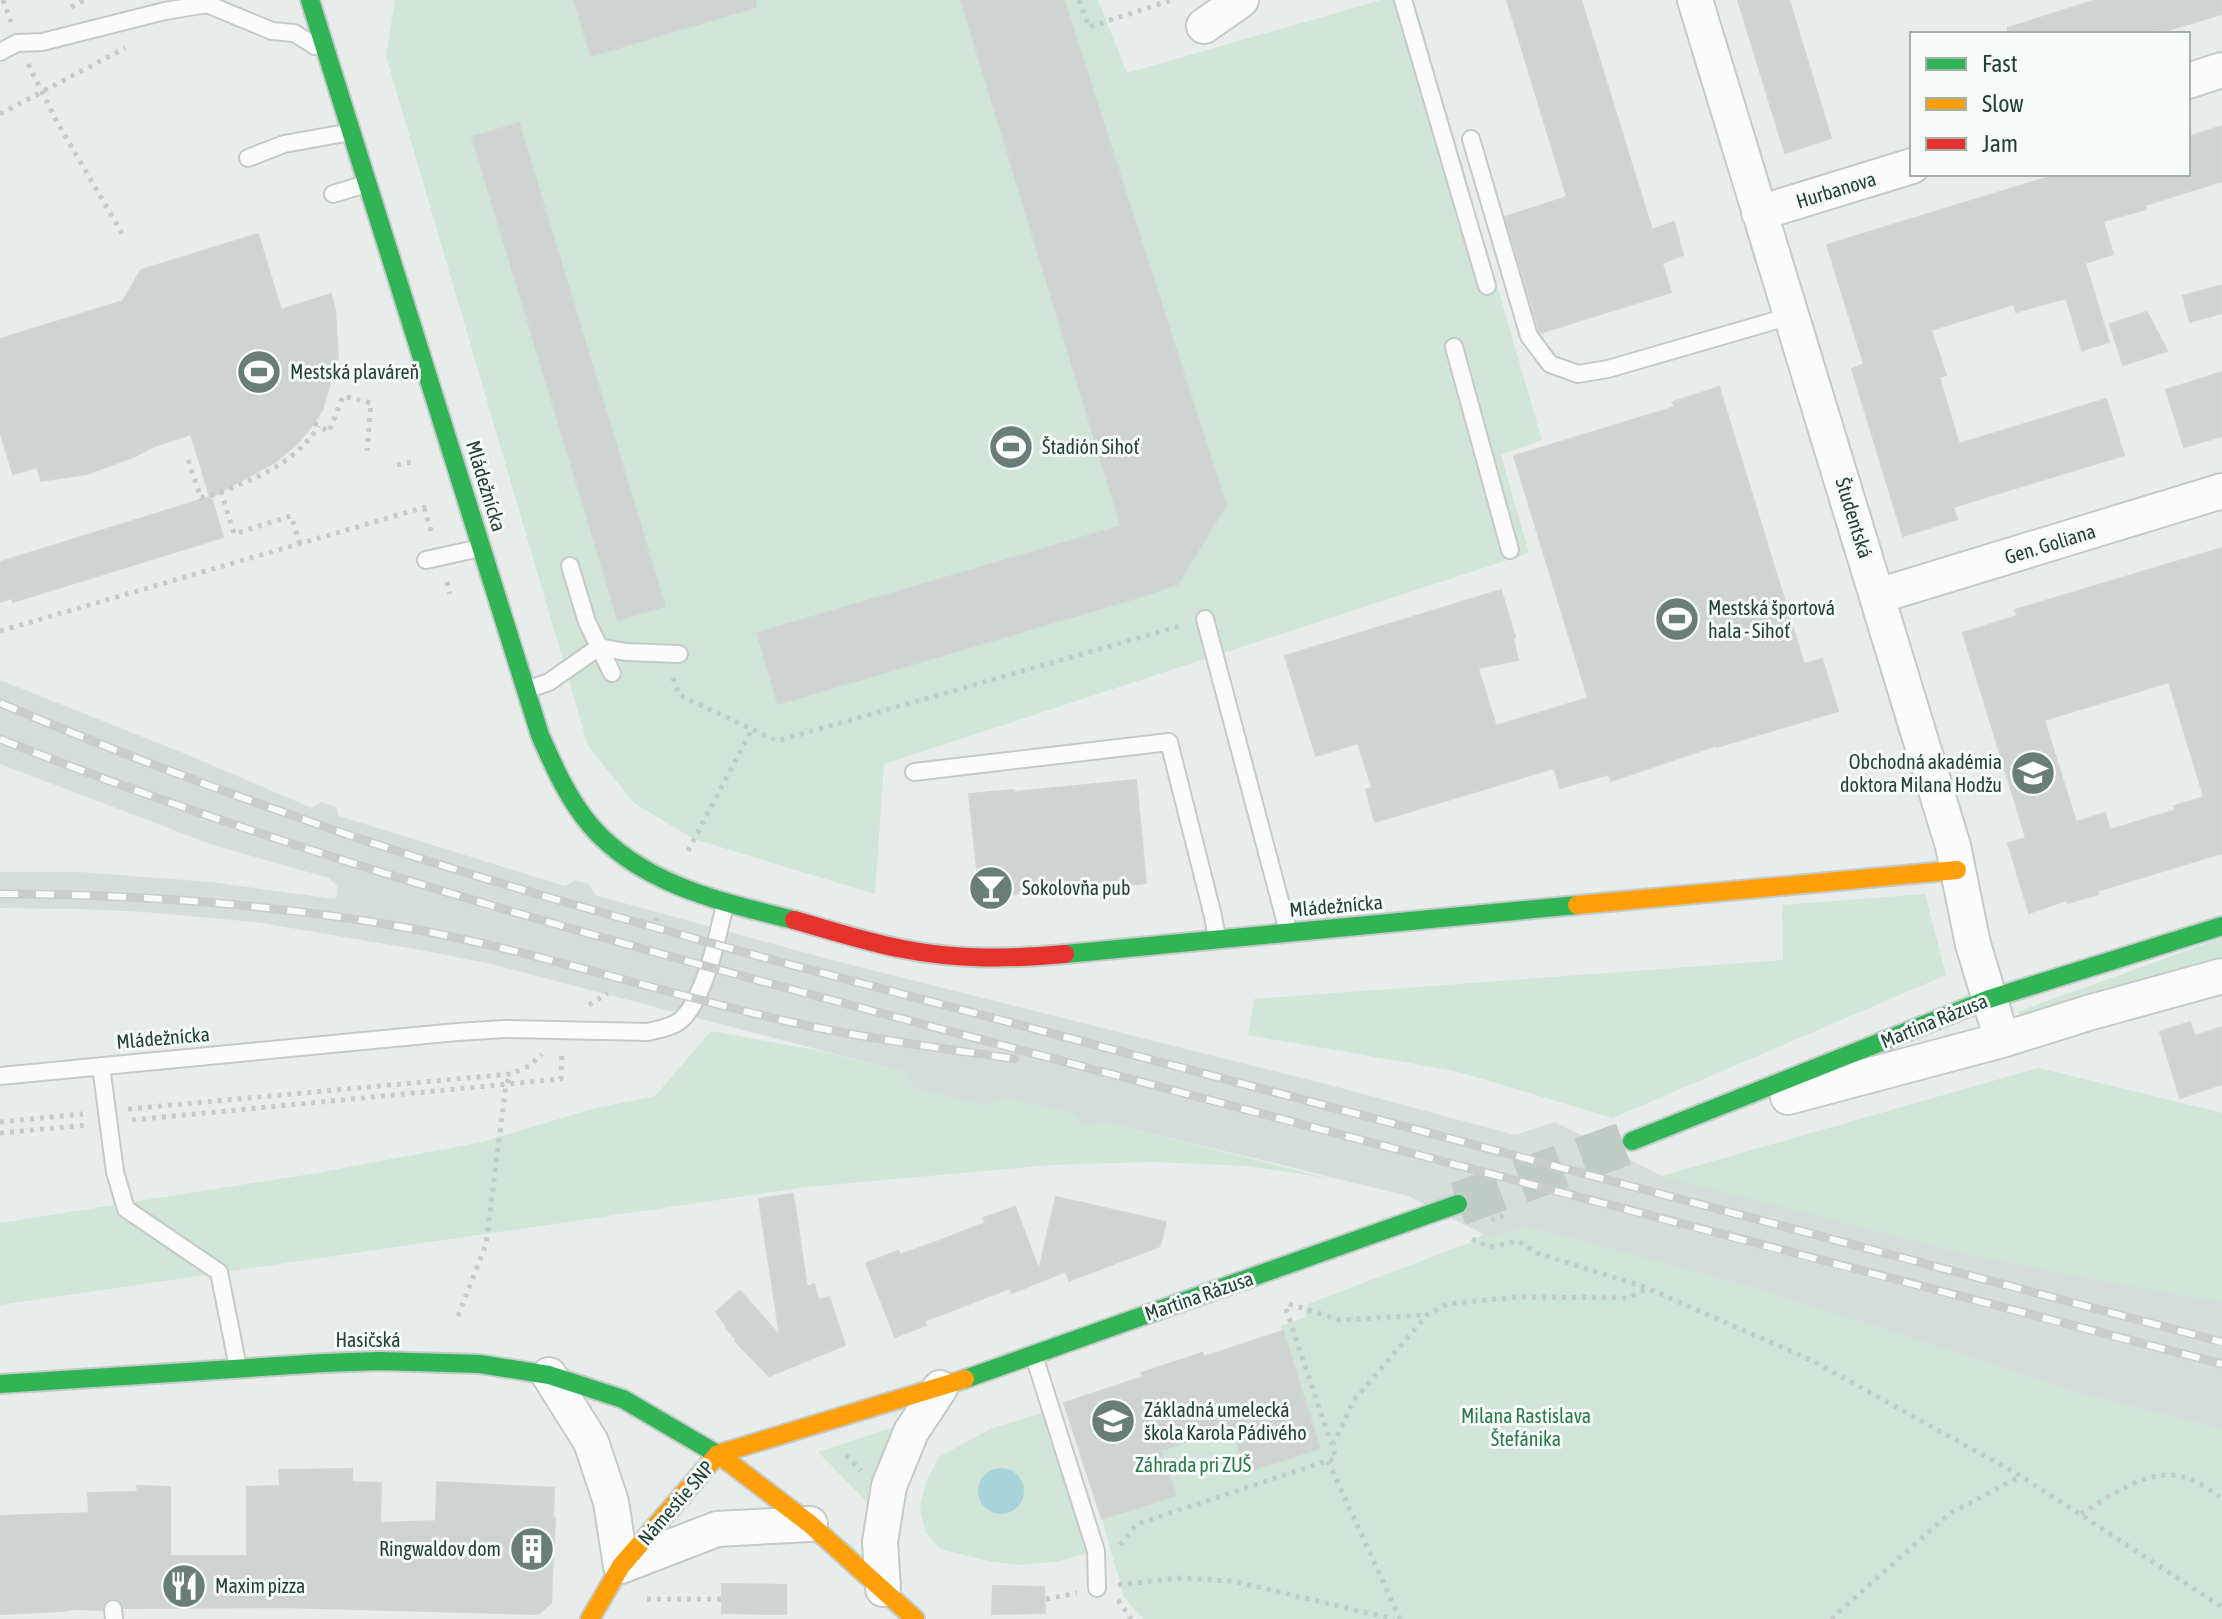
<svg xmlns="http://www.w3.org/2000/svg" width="2222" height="1619" font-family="'Asap Condensed',sans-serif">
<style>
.built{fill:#d6dedb}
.green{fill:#d1e6d8}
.water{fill:#a9d4db}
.building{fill:#cfd4d2;stroke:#d1d6d4;stroke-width:2;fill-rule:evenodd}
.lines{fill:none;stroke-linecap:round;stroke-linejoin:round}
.secondary-tunnel{stroke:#c1cbc8;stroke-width:44;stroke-dasharray:44 22;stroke-linecap:butt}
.lane-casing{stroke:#c5cac8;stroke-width:20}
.street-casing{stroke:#c5cac8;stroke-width:38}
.fast-casing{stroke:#c3cbc8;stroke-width:22}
.slow-casing{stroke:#c3cbc8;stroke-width:22}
.jam-casing{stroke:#c3cbc8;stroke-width:22}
.path{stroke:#c3ccca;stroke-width:5;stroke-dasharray:4 6;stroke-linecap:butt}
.lane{stroke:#fcfcfc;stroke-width:16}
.street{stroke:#fcfcfc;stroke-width:34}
.fast{stroke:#30b455;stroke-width:18}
.slow{stroke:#ff9f0a;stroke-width:18}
.jam{stroke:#e5322d;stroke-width:18}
.rail-casing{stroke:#c9cdcc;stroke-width:9}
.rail{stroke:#f7fbf9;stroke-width:6;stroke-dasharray:18;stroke-linecap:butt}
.labels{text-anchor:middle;stroke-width:6;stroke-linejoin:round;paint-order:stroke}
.street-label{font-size:20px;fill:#24423a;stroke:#f7fbf9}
.poi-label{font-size:20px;fill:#24423a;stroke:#f7fbf9;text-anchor:start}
.park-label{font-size:20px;fill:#2d7a4b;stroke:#f7fbf9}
</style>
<rect width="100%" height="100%" fill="#e8edeb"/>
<!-- built -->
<path class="built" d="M0 680 188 755 312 808 321 802 337 807 339 816 565 886 575 880 589 884 595 895 828 959 1322 1083 1515 1135 1555 1122 1662 1176 2038 1068 2222 1113V1429L2078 1393 1758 1289 1526 1227 1491 1238 1408 1196 1121 1126 1102 1123 1093 1126 986 1106 915 1089 904 1072 491 964 421 950 255 922 145 912 79 909 0 908V872H80L211 882 335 899 338 893 337 886 329 878 213 845 0 764Z"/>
<!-- green -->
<path class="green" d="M395 0H1098L1127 73 1381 0H1414L1542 440 1501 455 1529 553 884 764 875 894 694 839 634 803 588 746 386 56Z
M1925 894 1946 975 1613 1118 1455 1071 1248 1035 1254 999 1783 960 1782 905Z
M2222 938V957L2025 1017 2017 1012Z
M711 1031 821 1051 904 1072 915 1089 986 1106 1004 1097 1076 1114 1081 1123 1093 1126 1102 1123 1121 1126 1327 1178 1247 1166 1152 1162 1051 1165 806 1187 0 1305V1223L317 1173 482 1142 592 1109 655 1096Z
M2038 1068 2222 1113V1302L2101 1281 1961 1253 1662 1176Z
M1526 1226 1758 1289 2078 1393 2222 1429V1619H1143L1124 1597 1102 1519 1176 1495 1161 1449 1171 1416 1180 1444 1232 1427 1247 1471 1320 1448 1281 1326 1306 1317 1305 1311 1308 1304 1471 1242 1483 1234 1491 1238Z
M1052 1410 1096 1551 1055 1562 1018 1565 988 1561 940 1549 925 1532 920 1509 926 1481 939 1457 992 1428Z
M899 1425 873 1508 818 1452Z"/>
<!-- water -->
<path class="water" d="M978 1491a23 23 0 1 1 46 0a23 23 0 1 1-46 0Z"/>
<!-- building -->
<path class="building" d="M574 0H755L756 7 591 56Z
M961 0H1064L1226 505 1178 584 1143 596 778 704 757 633 1121 526Z
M1507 0H1581L1652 230 1674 222 1683 255 1662 263 1671 292 1540 333 1505 217 1567 197Z
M1738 0H1789L1831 138 1785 153Z
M2096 0H2222V14L2168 30 2111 34H2008V28Z
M519 123 665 606 618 620 472 137Z
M2222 126V181L2145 205 2146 209 2103 221 2113 254 2085 263 2109 342 2082 350 2066 298 2016 312 2014 304 1931 330 1946 375 1939 377 1959 444 2106 399 2124 455 1953 507 1957 519 1903 536 1852 369 1864 364 1827 245 2059 174H2188V137Z
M258 234 281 310 331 294 335 310 338 357 322 410 314 423 298 443 275 462 211 497 223 537 13 602 12 598 0 602V562L210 497 191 434 154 446 133 457 87 474 41 481 37 467 13 474 0 431V339L123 301 141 270Z
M2222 285V313L2190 322 2183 296Z
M2147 312 2167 351 2123 365 2110 324Z
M2222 372V436L2184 447 2166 390Z
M1719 387 1804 664 1822 659 1838 711 1717 747V745L1611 781 1609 774 1560 788 1554 768 1375 822 1366 790 1372 787 1358 743 1316 756 1285 656 1501 590 1515 637 1513 638 1518 660 1478 668 1496 726 1588 698 1514 456 1675 407 1673 402Z
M2222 548V853L2097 891 2098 894 2068 903 2067 900 2029 913 2008 843 2026 838 1963 633 2017 616 2015 610ZM2169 682 2204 797 2174 806 2176 810 2110 830 2105 813 2076 822 2044 720Z
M1136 780 1146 883 1022 896V893L980 897 969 794 1013 790 1014 792Z
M2190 1022 2195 1036 2222 1027V1084L2180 1098 2160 1032Z
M793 1194 807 1287 814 1284 819 1300 829 1297 845 1345 769 1376 735 1341 736 1339 726 1328 727 1327 716 1312 740 1291 780 1336 759 1199Z
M1056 1197 1166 1222 1160 1246 1069 1281 1066 1271 1012 1293 1010 1288 924 1321 926 1325 895 1337 866 1263 898 1251 900 1255 947 1238 985 1223 983 1218 1015 1207 1039 1270Z
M1283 1331 1320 1448 1247 1472 1232 1428 1161 1450 1176 1495 1102 1519 1064 1403 1143 1377 1141 1373 1202 1353 1204 1357Z
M352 1469V1482L381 1483 380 1523 436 1521 437 1482 554 1488 553 1518H555L551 1603 538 1614 280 1607 124 1608 121 1602 113 1598 106 1601 102 1610 74 1609 61 1611 0 1614V1516L89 1513 88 1493 138 1492 137 1486 170 1487V1556H247V1487L280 1486 279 1470Z
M722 1584 786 1585V1614L722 1613Z
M993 1586 1044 1587 1045 1613 992 1614Z"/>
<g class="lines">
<!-- secondary-tunnel -->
<path class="secondary-tunnel" d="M1458 1204 1632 1141"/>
<!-- lane casing -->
<g class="lane-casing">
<path id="lane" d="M1403 0 1487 286
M0 52 17 43 42 42 165 11 207 4 272 31 294 33 315 46
M1471 139 1529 336 1550 364 1578 374 1608 369 1791 316
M248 158 284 144 351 132
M333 194 366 184
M1454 347 1510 550
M426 560 480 548
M570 566 587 622 612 673
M1205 619 1288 931
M529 689 549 682 599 647 626 652 679 654
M914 772 1169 742 1213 916 1217 938
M101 1066 115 1172 126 1209 219 1272 238 1367
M0 1076 457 1032 505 1029 648 1032C659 1029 675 1027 683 1018 705 995 718 936 725 904
M1034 1356 1096 1551 1097 1588
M113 1609 114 1619"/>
</g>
<!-- street casing -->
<g class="street-casing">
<path id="street" d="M1695 0 1953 846 1973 944 2002 1040
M1204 26 1241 0
M2188 81 2222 70
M1759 213 1912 166
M1878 596 2222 491
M1788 1097 2002 1040 2088 1013 2222 976
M549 1375 591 1442 611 1502 621 1566 717 1529 810 1524
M883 1589 880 1542 889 1486 911 1432 940 1388"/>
</g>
<!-- fast casing -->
<g class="fast-casing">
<path id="fast" d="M310 0 540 735C554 767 568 799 591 826 642 885 722 902 794 920
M1065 954 1577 905
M1632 1141 1989 999 2222 926
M965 1379 1458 1204
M0 1384 324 1363 379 1361 480 1364 549 1375 623 1399 722 1457"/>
</g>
<!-- slow casing -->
<g class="slow-casing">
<path id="slow" d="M1577 905 1957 870
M722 1457 810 1524 915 1619
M590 1619 621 1566 718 1454 965 1379"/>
</g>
<!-- jam casing -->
<g class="jam-casing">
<path id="jam" d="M794 920C830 930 866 942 903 949 958 960 1009 959 1065 954"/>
</g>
<!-- path -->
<path class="path" d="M3 0 11 22
M1079 0 1089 27 1172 0
M71 7 85 0
M28 64 57 122 123 235
M0 114 125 48
M314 423 329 432 343 396 371 403 367 451
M188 460 201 498C246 484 292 467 319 426
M397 465 416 461
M221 491 234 534 291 516 300 544
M424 508 432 534
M447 582 450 594
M0 631 429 506
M673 678 679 695 777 741 1184 625
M688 851 752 729
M654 931 657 918
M589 1005 608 993
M128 1109 511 1074 529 1066 542 1054
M132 1120 561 1079 562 1052
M0 1122 83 1114
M0 1133 87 1125
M1491 1220 1503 1216
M1472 1239 1490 1247 1518 1241 1537 1253 1647 1288 1811 1360 2021 1476 2222 1607
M1289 1304 1340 1320 1427 1315
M458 1316 486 1244 506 1085 511 1074
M1333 1445 1354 1400 1427 1315 1447 1304 1517 1297 1628 1298 1646 1289
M846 1455 861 1471
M1328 1461 1400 1619
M2081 1514C2113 1495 2150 1464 2190 1479 2201 1483 2212 1492 2222 1498
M1120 1545 1137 1524 1336 1458 1285 1306
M1118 1585 1179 1578 1232 1581 1394 1619
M647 1599H721
M1046 1599 1077 1593
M1118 1600 1131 1619
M1831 1619 1949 1514 2021 1476"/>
<!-- lane -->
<use href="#lane" class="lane"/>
<!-- street -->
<use href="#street" class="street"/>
<!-- fast -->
<use href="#fast" class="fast"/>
<!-- slow -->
<use href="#slow" class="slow"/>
<!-- jam -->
<use href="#jam" class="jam"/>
<!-- rail casing -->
<g class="rail-casing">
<path id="rail" d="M0 703C104 747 210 787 317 824 462 875 610 915 758 956L2222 1342
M0 739C328 869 669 957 1009 1047 1413 1154 1818 1260 2222 1364
M0 894C137 894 273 904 408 928 539 952 665 994 795 1023 868 1039 942 1048 1015 1059"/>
</g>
<!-- rail -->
<use href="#rail" class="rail"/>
</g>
<!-- icons -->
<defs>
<g id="stadium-disc" transform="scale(2.3)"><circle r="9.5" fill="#697e78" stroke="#f7fbf9"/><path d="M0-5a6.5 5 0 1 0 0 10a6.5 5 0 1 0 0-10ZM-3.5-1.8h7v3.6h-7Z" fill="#fff"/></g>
<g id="school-disc" transform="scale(2.3)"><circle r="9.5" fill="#697e78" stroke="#f7fbf9"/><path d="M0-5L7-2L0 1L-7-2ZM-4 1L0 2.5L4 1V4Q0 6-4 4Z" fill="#fff"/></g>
<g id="bar-disc" transform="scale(2.3)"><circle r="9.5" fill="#697e78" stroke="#f7fbf9"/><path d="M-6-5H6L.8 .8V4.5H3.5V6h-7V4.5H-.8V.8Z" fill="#fff"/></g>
<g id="building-disc" transform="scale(2.3)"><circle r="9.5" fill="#697e78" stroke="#f7fbf9"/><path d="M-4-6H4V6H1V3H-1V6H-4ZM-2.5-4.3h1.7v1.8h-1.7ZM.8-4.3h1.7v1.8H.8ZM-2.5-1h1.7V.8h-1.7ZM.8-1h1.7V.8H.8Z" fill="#fff"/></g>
<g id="restaurant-disc" transform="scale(2.3)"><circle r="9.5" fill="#697e78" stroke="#f7fbf9"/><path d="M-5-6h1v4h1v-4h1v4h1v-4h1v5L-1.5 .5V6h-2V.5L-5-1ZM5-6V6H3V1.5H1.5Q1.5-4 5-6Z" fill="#fff"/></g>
</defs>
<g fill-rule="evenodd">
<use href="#stadium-disc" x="259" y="372"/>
<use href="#stadium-disc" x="1011" y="447"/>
<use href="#stadium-disc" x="1677" y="619"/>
<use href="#school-disc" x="2033" y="773"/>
<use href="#bar-disc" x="991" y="888"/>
<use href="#school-disc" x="1113" y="1421"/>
<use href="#building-disc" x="532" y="1549"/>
<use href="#restaurant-disc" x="184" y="1586"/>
</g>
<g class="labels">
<!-- street labels -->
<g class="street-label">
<text transform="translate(1836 190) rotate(-17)" y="7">Hurbanova</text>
<text transform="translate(486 486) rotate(73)" y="7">Mládežnícka</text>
<text transform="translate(1854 518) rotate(73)" y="7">Študentská</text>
<text transform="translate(2050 544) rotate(-17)" y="7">Gen. Goliana</text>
<text transform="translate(1336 906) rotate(-5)" y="7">Mládežnícka</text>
<text transform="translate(1934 1021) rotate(-22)" y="7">Martina Rázusa</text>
<text transform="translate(163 1038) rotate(-5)" y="7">Mládežnícka</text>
<text transform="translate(1199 1296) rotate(-19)" y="7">Martina Rázusa</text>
<text x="368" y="1347">Hasičská</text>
<text transform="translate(676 1503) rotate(-49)" y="7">Námestie SNP</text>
</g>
<!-- poi labels -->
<g class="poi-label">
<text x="290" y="379">Mestská plaváreň</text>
<text x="1042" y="454">Štadión Sihoť</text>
<text x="1708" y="615">Mestská športová<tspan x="1708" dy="23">hala - Sihoť</tspan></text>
<text x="2002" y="769" text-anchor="end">Obchodná akadémia<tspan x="2002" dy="23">doktora Milana Hodžu</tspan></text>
<text x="1022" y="895">Sokolovňa pub</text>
<text x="1144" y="1417">Základná umelecká<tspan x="1144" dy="23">škola Karola Pádivého</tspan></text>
<text x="501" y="1556" text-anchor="end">Ringwaldov dom</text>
<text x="215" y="1593">Maxim pizza</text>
</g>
<!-- park labels -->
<g class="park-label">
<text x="1526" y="1423">Milana Rastislava<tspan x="1526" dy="23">Štefánika</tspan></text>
<text x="1193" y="1472">Záhrada pri ZUŠ</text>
</g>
</g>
<!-- legend -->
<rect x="1910" y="32" width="280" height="144" fill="#f7fbf9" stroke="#a3b1ad" stroke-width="2"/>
<rect x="1926" y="58" width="40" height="12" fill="#30b455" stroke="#a3b1ad" stroke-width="2"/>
<text x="1982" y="72" font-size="24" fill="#24423a">Fast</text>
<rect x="1926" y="98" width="40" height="12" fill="#ff9f0a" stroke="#a3b1ad" stroke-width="2"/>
<text x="1982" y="112" font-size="24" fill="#24423a">Slow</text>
<rect x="1926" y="138" width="40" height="12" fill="#e5322d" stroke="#a3b1ad" stroke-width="2"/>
<text x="1982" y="152" font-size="24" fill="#24423a">Jam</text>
</svg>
